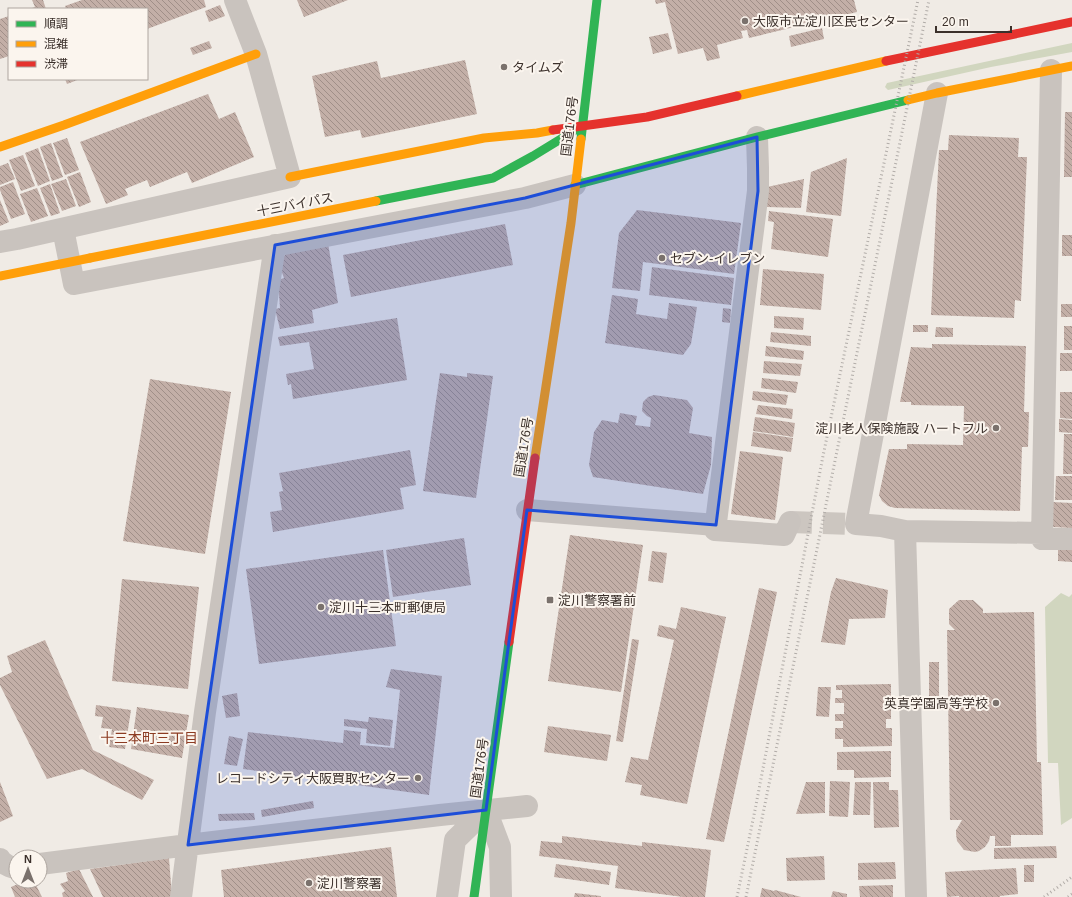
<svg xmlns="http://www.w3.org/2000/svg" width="1072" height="897" font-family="Arial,'Noto Sans JP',sans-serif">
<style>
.grass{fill:#d1d6bf}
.building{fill:url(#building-back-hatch)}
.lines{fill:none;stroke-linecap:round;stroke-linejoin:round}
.street-tunnel{stroke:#ccc6c0;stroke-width:22;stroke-dasharray:22 11;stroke-linecap:butt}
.street{stroke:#c9c3be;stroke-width:22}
.fast{stroke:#30b455;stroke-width:9}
.slow{stroke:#ff9f0a;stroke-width:9}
.jam{stroke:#e5322d;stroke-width:9}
.rail{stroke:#b1aca8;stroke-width:3;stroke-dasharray:1 3;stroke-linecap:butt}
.slow-bridge{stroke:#ff9f0a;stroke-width:9}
.marked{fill:#1d4ed8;fill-opacity:0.2;stroke:#1d4ed8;stroke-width:3;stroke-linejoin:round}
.poi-dot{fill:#7a716c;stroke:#fbf5ee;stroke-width:1.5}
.labels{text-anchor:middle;stroke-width:4;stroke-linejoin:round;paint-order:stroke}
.poi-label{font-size:13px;fill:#3b302b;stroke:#fbf5ee;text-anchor:start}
.street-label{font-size:13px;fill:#3b302b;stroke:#fbf5ee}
.neighbourhood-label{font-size:14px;fill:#8c3b22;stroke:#fbf5ee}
</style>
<defs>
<pattern id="building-back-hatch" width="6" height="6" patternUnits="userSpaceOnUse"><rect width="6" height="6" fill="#c3afa7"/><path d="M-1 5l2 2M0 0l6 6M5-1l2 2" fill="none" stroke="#a08f88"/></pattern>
</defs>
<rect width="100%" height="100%" fill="#f0ebe5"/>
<!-- grass -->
<path class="grass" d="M1072 43V52L991 67 888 90 885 87 887 83Z
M1061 593 1069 597 1072 594V818L1061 825 1058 763H1048L1045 607Z"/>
<!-- building -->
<path class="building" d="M32 0H43L46 9H29L35 7Z
M82 0H204L206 7 147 29V9H66L65 6Z
M297 0H348L304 17Z
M655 0H854L857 12 749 38 747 30 741 31 743 38 717 45 720 58 707 61 703 48 678 54 665 2 656 4Z
M220 5 225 16 209 22 205 11Z
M9 16V56L0 59V19Z
M822 28 824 39 791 47 789 36Z
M668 33 672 49 653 54 649 37Z
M209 41 212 48 193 55 190 48Z
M465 60 477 114 362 138 360 130 325 137 312 76 377 61 381 78Z
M65 79H80L67 84Z
M208 94 219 119 235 112 254 157 192 183 187 172 150 187 147 180 125 189 128 195 106 204 80 142Z
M1065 112H1072V177H1064Z
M949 135 1019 138 1018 157H1027L1021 301 1015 300 1014 318 931 315 939 150H948Z
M67 138 79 170 65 175 53 143Z
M51 143 63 177 52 181 40 147Z
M38 148 50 181 38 186 25 153Z
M23 155 35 186 21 191 9 160Z
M847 158 841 216 806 212 811 172Z
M8 163 15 179 0 185V166Z
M80 172 91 202 79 207 67 177Z
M66 179 76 206 62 211 51 184Z
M804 179 801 208 767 207V187Z
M13 182 25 214 11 219 0 190V187Z
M50 184 60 213 51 216 40 188Z
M37 188 48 216 31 222 20 194Z
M0 200 9 222 0 226Z
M637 210 741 223 734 274 643 262 640 291 612 288 619 233Z
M769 211 833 219 828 257 771 249 774 222 768 221Z
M505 224 513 265 351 297 343 255Z
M1062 235H1072V256H1062Z
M328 243 338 303 312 310 314 323 280 329 275 309 280 308 278 280 284 278 280 267 282 258 290 250Z
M652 267 734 278 731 305 649 295Z
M763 269 824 274 821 310 760 305Z
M612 295 638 299 636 314 667 319 669 303 697 307 691 344 683 355 605 343Z
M1061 304H1072V317H1061Z
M723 308 731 309 730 323 722 322Z
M774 316 804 318 803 330 774 328Z
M397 318 407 380 293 399 291 384 288 385 286 374 314 369 309 342 280 346 278 337Z
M913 325H928V332H913Z
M1064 326H1072V350H1064Z
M936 327 953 328V337H935Z
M771 332 811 336V346L770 342Z
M932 344 1026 346 1024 412H1029L1028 447H1022L1020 511 895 508 888 506 882 501 879 495 889 449H907V444L963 445 964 406 911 405V402H900L911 347 932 348Z
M766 346 804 351 803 360 765 356Z
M1060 353H1072V371H1060Z
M764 361 802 364 800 376 763 373Z
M440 373 467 377V373L493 376 476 498 423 491Z
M762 378 798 382 796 393 761 388Z
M150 379 231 392 205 554 123 541Z
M753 391 788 395 786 405 752 400Z
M1060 392H1072V419L1060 418Z
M654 395 687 400 693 408 689 433 712 437 711 465 703 494 593 477 589 465 594 432 602 420 618 423 620 413 637 416 635 425 650 427 651 418 647 416 642 411 643 402 648 397Z
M758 405 793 409 792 419 756 414Z
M755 417 795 423 793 437 753 431Z
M1059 419 1072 420V433L1059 432Z
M753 432 793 438 791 452 751 446Z
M1064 434H1072V474H1063Z
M410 450 416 485 400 488 404 509 273 532 270 512 282 510 279 492 283 491 279 473Z
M740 451 783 457 775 520 731 514Z
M1056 476H1072V500H1055Z
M1052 502 1072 503V528L1052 527Z
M570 535 643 545 621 692 548 681Z
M464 538 471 585 393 597 386 550Z
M1058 547H1072V562L1058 561Z
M383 550 396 646 259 664 246 569Z
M652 551 667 553 663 583 648 581Z
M836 578 888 590 885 618 849 619 845 645 821 642 831 592Z
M122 579 199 587 188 689 112 681Z
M759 588 777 592 724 842 706 839Z
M959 600H973L983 609V613L1034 612 1037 762H1041L1043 835H1011V846H995V836H990L989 841 985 847 979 851 975 852 964 850 957 841 956 834V830L958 827 962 820H950L947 630H955L949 624V609Z
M681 607 726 617 687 804 640 795 642 785 625 782 631 757 648 760 674 640 657 636 659 625 676 629Z
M632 639 639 640 623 742 616 741Z
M45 640 93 750 154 780 142 800 82 769 47 779 0 685V678L12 672 7 656Z
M929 662H939V696H929Z
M391 669 442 676 429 795 243 769 248 732 343 743 344 730 361 732 360 745 394 748 400 690 386 687Z
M891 684V700H885V706H891V719H886V728H892V746L843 747V739H835V728H843V721H835V714H844V703H835V698H842V690H836V685Z
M818 687H831L829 717 816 716Z
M237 693 240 716 226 718 222 696Z
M96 705 131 710 125 749 109 747 112 729 101 728 103 717 95 716Z
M137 707 189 715 182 758 131 749Z
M369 717 393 720 390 746 366 743 367 729 344 726V719L368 722Z
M548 726 611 735 607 761 544 752Z
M229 736 243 739 237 766 224 764Z
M891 751V777L854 778V770H837V752Z
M830 781 850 782 848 817 829 816Z
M0 782 13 816 0 822Z
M806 782H825V813L796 814Z
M855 782H871L870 815H853Z
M873 782H889V790H898L899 827 874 828Z
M313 801 314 808 262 817 261 810Z
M254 813 255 820 219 821 218 814Z
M562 836 642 846V842L711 850 705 897H683L615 888 618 866 539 856 541 841 562 843Z
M1056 846 1057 858 994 859V848Z
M391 847 397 897H224L221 870Z
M824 856 825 880 787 881 786 858Z
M169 858 172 897H103L90 869Z
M895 862 896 879 858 880V863Z
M556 864 611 872 609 885 554 877Z
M1024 865H1034V882H1024Z
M1016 868 1018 894 1000 896V897H959V896L947 897 945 872Z
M79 869 93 897H63L62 893 65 891 60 884 68 881 66 873Z
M25 881H34L42 897H15L11 887Z
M893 885V897H860L859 886Z
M762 888 774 891 775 890 801 897H760Z
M833 891 847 894V897H831Z
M575 893 601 896V897H574Z"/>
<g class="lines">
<!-- street-tunnel -->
<path class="street-tunnel" d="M790 522 856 524"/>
<!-- street -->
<path class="street" d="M1051 70 1042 539H1072
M937 93 856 524 881 526 905 531 1042 533
M757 137 758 168V191L715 530 784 535 790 522
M63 229 74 284 525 198 575 185
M0 242 17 239 290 177 256 54 235 0
M527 510 716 525
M905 531 916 897
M0 859C2 863 11 868 16 868
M40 864 188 845 440 815 527 806
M181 897 205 712 275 245
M447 897 455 840 486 810 500 847 501 897"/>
<!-- fast -->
<path class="fast" d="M581 139 597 0
M575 185 757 137 908 100
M376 201 493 178 533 156 582 126
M474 897 509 642"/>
<!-- slow -->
<path class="slow" d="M737 96 886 61
M908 100 937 93 1072 66
M0 147 64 125 256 54
M290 177 484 138 537 133 553 130
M90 258 376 201
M535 458 571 223 581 139"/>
<!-- jam -->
<path class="jam" d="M886 61 1072 22
M553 130 647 117 737 96
M509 642 535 458"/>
<!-- rail -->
<path class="rail" d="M737 897 755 810 823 456 918 0
M746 897 929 0
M1044 897 1072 877
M1068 897 1072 894"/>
<!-- slow-bridge -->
<path class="slow-bridge" d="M0 276 90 258"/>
</g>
<!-- marked area -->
<path class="marked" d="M757 137 758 191 716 525 527 510 486 810 188 845 275 245 525 198Z"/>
<!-- markers -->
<g class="poi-dot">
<circle cx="745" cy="21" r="4"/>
<circle cx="504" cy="67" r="4"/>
<circle cx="662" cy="258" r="4"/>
<circle cx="996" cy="428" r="4"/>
<rect x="546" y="596" width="8" height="8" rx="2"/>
<circle cx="321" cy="607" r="4"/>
<circle cx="996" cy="703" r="4"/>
<circle cx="418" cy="778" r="4"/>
<circle cx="309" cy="883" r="4"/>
</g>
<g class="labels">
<!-- poi labels -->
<g class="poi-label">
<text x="753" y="26">大阪市立淀川区民センター</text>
<text x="512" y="72">タイムズ</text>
<text x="670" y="263">セブン-イレブン</text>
<text x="988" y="433" text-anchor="end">淀川老人保険施設 ハートフル</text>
<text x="558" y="605">淀川警察署前</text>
<text x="329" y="612">淀川十三本町郵便局</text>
<text x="988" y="708" text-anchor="end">英真学園高等学校</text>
<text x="410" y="783" text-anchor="end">レコードシティ大阪買取センター</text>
<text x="317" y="888">淀川警察署</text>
</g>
<!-- street labels -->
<g class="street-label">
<text transform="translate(569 126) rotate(-83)" y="5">国道176号</text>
<text transform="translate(295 204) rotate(-11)" y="5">十三バイパス</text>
<text transform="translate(523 447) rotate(-81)" y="5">国道176号</text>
<text transform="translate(479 768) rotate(-82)" y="5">国道176号</text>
</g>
<!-- neighbourhood labels -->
<g class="neighbourhood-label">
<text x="149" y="743">十三本町三丁目</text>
</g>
</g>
<!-- legend -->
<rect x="8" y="8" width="140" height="72" fill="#fbf5ee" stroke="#aea6a0"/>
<rect x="16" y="21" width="20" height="6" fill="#30b455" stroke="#aea6a0"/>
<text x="44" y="28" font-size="12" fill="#3b302b">順調</text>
<rect x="16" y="41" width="20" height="6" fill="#ff9f0a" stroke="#aea6a0"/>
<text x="44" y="48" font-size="12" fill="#3b302b">混雑</text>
<rect x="16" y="61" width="20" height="6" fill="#e5322d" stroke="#aea6a0"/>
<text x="44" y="68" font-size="12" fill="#3b302b">渋滞</text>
<!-- north arrow -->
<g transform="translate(28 869)"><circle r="19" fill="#fbf5ee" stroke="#aea6a0"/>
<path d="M0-3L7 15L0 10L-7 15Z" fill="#7a716c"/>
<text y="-6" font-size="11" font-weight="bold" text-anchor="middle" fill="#3b302b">N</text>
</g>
<!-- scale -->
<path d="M936 26v6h75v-6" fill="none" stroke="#3b302b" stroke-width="2"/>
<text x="942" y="26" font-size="12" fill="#3b302b" stroke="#fbf5ee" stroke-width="3" paint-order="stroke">20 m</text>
</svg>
